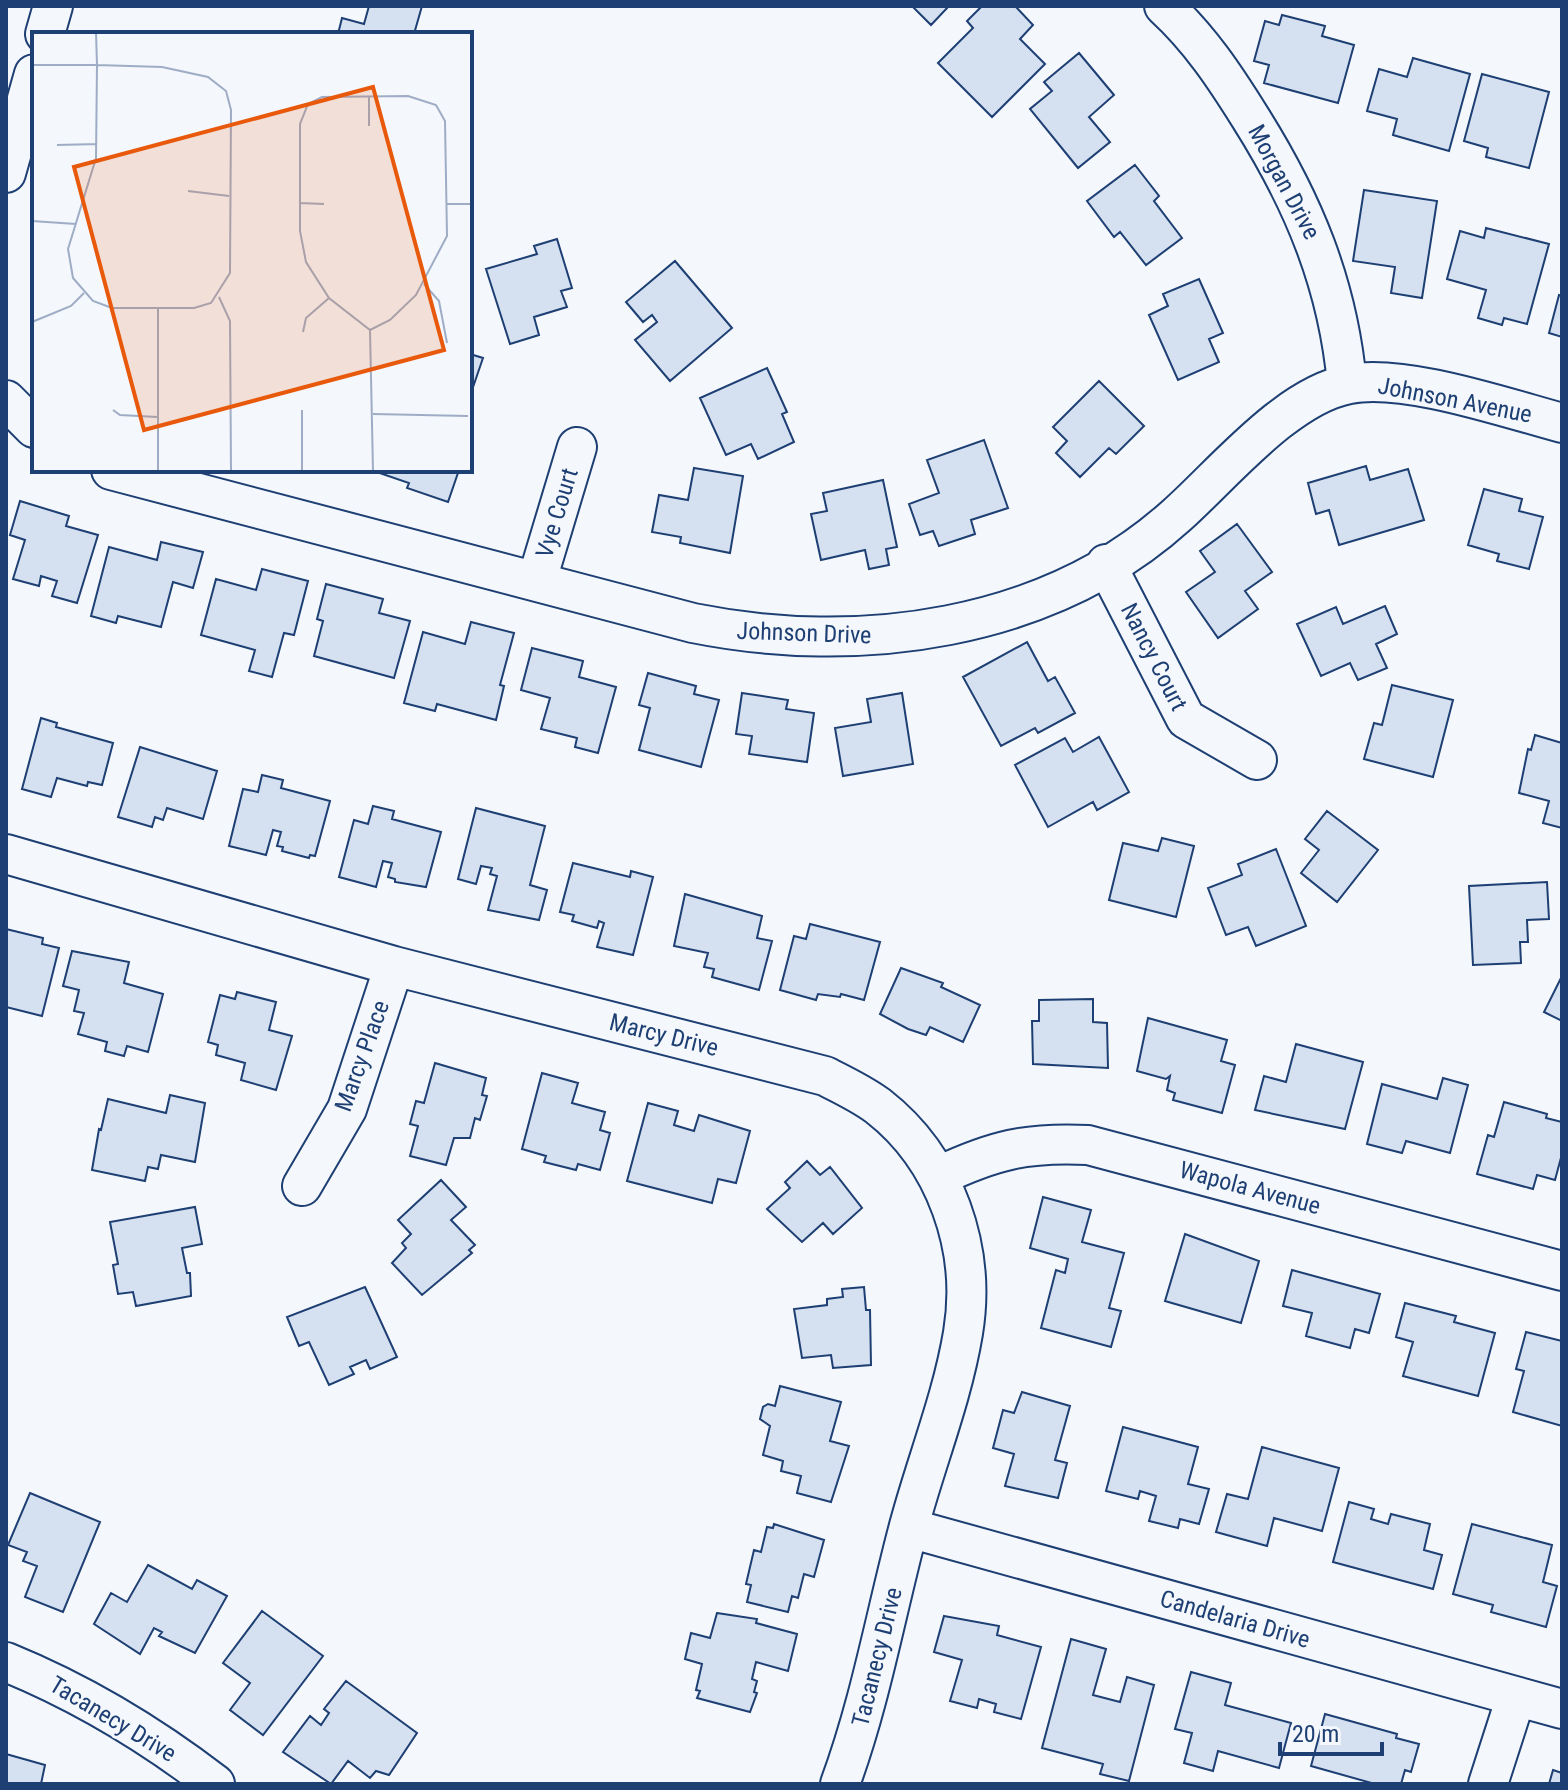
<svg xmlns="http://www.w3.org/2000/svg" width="1568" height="1790" font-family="'Roboto Condensed',sans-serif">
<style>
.building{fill:#d5e0f0;stroke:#1d3f73;stroke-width:2}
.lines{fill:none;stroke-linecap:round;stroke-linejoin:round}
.minor-casing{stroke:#1d3f73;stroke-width:42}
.minor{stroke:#f4f7fb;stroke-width:38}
.labels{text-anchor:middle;stroke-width:6;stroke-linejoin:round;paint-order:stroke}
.street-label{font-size:24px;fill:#1d3f73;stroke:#f4f7fb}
.inset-road{fill:none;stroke:#9eadc5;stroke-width:2}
.view{fill:#e8590c;fill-opacity:0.15;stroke:#e8590c;stroke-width:4}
.inset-edge{fill:none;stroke:#1d3f73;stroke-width:4}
</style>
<rect width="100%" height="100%" fill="#f4f7fb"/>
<!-- building -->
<path class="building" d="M369 6H422L414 34H338L342 18 364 24Z
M912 6H949L931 25Z
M982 6H1015L1033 25 1020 39 1045 64 992 117 938 63 973 28 967 21Z
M1282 15 1325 26 1322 36 1354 45 1338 103 1264 83 1269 65 1254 61 1265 21 1279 25Z
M1079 53 1114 95 1089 117 1110 142 1078 168 1030 109 1052 91 1044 82Z
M1413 58 1470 74 1449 151 1393 135 1397 119 1367 111 1379 69 1407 77Z
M1482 74 1549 92 1529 168 1486 157 1488 148 1464 141Z
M1135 165 1159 196 1154 201 1182 238 1146 265 1120 232 1114 237 1087 201Z
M1364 190 1437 201 1422 298 1391 293 1395 267 1353 261Z
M1486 228 1549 244 1527 324 1504 318 1502 325 1478 318 1486 290 1447 279 1460 231 1484 238Z
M557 239 572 288 561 291 567 307 534 317 539 335 510 344 486 269 537 254 534 246Z
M675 261 732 328 670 381 635 340 657 322 652 315 643 322 626 302Z
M1199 279 1223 333 1209 339 1219 362 1178 380 1149 315 1168 306 1163 294Z
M1559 295 1562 296V337L1549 333Z
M470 354 483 358 470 396Z
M767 368 787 412 782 414 794 442 758 459 751 444 726 455 700 398Z
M1099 381 1144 426 1116 454 1109 448 1080 477 1056 453 1067 441 1053 427Z
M984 440 1008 508 971 520 975 534 939 546 933 531 920 535 909 504 939 493 927 460Z
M1366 466 1370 480 1408 469 1424 520 1339 545 1329 510 1316 514 1308 483Z
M694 468 743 476 730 553 680 543 681 537 652 532 659 495 688 500Z
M371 470H459L448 502 407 488 409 483Z
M883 480 897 547 886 549 889 565 869 569 865 550 821 560 811 514 827 511 823 493Z
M1484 489 1522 499 1519 511 1543 517 1529 569 1497 561 1499 554 1468 545Z
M20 501 69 516 66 526 98 535 77 603 52 596 57 581 41 576 39 586 13 579 25 540 10 535Z
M1237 524 1272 572 1245 591 1258 609 1218 638 1186 592 1215 572 1200 551Z
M161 542 203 552 193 588 173 582 161 627 118 616 116 623 91 616 109 547 157 560Z
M262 569 308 581 294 635 284 633 272 677 249 671 255 650 201 635 216 579 256 590Z
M326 584 383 599 379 613 410 621 394 678 314 656 323 621 317 619Z
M1385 606 1397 634 1376 644 1387 668 1358 680 1350 663 1321 676 1297 624 1336 607 1343 624Z
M471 622 514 633 500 685 504 686 496 720 437 704 435 711 404 703 423 632 465 644Z
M1027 642 1048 681 1055 677 1075 713 1038 733 1035 728 1001 746 963 677Z
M532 648 583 661 579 677 616 687 598 753 575 747 577 738 541 729 550 698 521 690Z
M648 673 696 686 694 694 719 700 701 767 639 750 650 708 639 705Z
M1392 685 1453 700 1433 777 1364 759 1374 723 1382 725Z
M742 693 788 700 786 709 814 713 807 762 749 754 752 736 736 734Z
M902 693 913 764 843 776 835 728 871 722 867 699Z
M41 718 57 723 56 727 113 743 102 785 88 782 87 786 57 778 51 797 22 789Z
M1535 735 1562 743V828L1543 823 1549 801 1519 793 1528 749 1531 750Z
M1099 737 1129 792 1097 810 1093 802 1048 827 1015 765 1065 738 1073 752Z
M140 747 217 771 203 819 167 808 163 820 155 817 152 827 118 817Z
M262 775 283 780 281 788 330 801 315 856 310 855 309 858 282 851 283 847 277 846 281 832 273 830 266 855 229 846 243 789 258 792Z
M373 806 394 811 392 819 441 832 426 887 395 882V879L388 877 392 863 383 861 376 887 339 877 354 820 368 824Z
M476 808 545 826 530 885 547 890 539 920 488 910 497 876 490 874 492 868 481 866 476 884 458 879Z
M1327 811 1378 850 1337 902 1301 873 1319 850 1305 839Z
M1162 838 1194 846 1176 917 1109 900 1123 843 1158 851Z
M1276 849 1306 926 1256 946 1248 927 1226 935 1208 888 1242 875 1238 864Z
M573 863 630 877 631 871 653 877 633 955 597 947 604 923 599 921 597 928 572 921 574 915 560 912Z
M1547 882 1549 919 1527 920 1528 942H1520L1521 963 1473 965 1469 886Z
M685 894 762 916 757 938 772 941 759 990 712 977 714 969 704 967 708 953 674 946Z
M810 924 880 942 864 1000 841 994 840 997 818 994 816 1000 780 990 794 936 806 939Z
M6 929 43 938 42 944 59 948 42 1016 6 1007Z
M72 951 129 962 124 983 163 994 148 1052 127 1046 124 1056 105 1051 107 1042 78 1034 84 1013 74 1011 79 990 63 986Z
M901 968 943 983 941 987 980 1005 963 1042 930 1027 926 1035 908 1029 880 1014Z
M1562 976V1021L1544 1012Z
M237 992 276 1002 269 1030 292 1036 276 1090 241 1080 245 1063 216 1055 218 1045 208 1042 220 995 235 999Z
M1093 999V1022L1107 1023 1108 1068 1033 1064 1032 1021H1039V1000Z
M1148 1018 1227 1040 1221 1061 1235 1065 1222 1113 1173 1100 1175 1093 1167 1090 1170 1076 1166 1079 1137 1071Z
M1296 1044 1363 1062 1345 1129 1255 1110 1264 1076 1286 1082Z
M435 1063 486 1078 482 1095 487 1096 480 1120 475 1118 470 1138H454L446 1165 410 1156 418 1126 410 1124 416 1101 424 1103Z
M542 1073 578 1083 572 1103 605 1112 600 1130 610 1133 600 1170 578 1164 576 1170 544 1162 546 1156 522 1149Z
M1443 1078 1468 1085 1450 1153 1406 1141 1402 1153 1367 1144 1382 1084 1437 1099Z
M170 1095 205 1103 195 1162 161 1155 158 1169 148 1167 145 1181 92 1170 99 1129 101 1130 108 1099 166 1113Z
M1504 1102 1547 1114 1546 1118 1562 1122V1154L1555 1180 1537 1175 1533 1189 1477 1174 1488 1135 1494 1137Z
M648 1103 678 1111 674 1125 694 1131 699 1115 750 1131 736 1183 718 1179 712 1203 627 1181Z
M807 1161 820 1175 830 1167 862 1208 833 1234 823 1223 802 1242 767 1209 790 1188 785 1182Z
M441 1180 466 1207 451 1220 475 1245 469 1250 472 1253 422 1295 392 1263 406 1248 402 1243 411 1234 398 1220Z
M1043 1197 1091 1210 1082 1242 1124 1253 1109 1308 1121 1311 1111 1347 1041 1328 1056 1270 1065 1273 1068 1259 1030 1248Z
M195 1207 202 1244 182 1248 187 1273H190L191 1296 136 1306 133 1292 118 1294 113 1265 118 1264 110 1222Z
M1185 1234 1259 1261 1241 1323 1165 1301Z
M1292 1270 1380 1294 1369 1333 1355 1329 1350 1348 1306 1336 1312 1313 1283 1306Z
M365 1287 397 1357 370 1369 366 1360 350 1367 354 1374 329 1385 309 1342 299 1346 287 1317Z
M864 1287 866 1310H870L871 1365 833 1368 831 1355 802 1358 794 1309 827 1305V1299L843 1297 842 1289Z
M1405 1303 1456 1316 1454 1322 1495 1333 1478 1396 1403 1376 1413 1342 1396 1337Z
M1526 1332 1562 1341V1426L1513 1412 1524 1371 1516 1369Z
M780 1386 841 1402 830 1441 849 1446 831 1502 797 1493 801 1476 781 1471 783 1461 763 1455 770 1426 760 1419 763 1407 768 1404 775 1406Z
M1022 1392 1070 1406 1055 1460 1067 1463 1058 1498 1005 1486 1014 1454 993 1448 1003 1410 1014 1413Z
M1123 1427 1198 1447 1188 1484 1209 1489 1199 1524 1180 1519 1178 1528 1149 1521 1156 1496 1140 1491 1138 1499 1106 1491Z
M1262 1447 1339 1468 1322 1531 1274 1518 1267 1546 1216 1532 1227 1494 1248 1499Z
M30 1493 100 1522 63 1612 25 1597 37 1566 23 1561 27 1552 8 1545Z
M1349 1502 1374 1509 1371 1519 1388 1524 1391 1514 1430 1524 1424 1550 1442 1555 1433 1589 1333 1562Z
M774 1524 824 1540 814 1577 804 1574 798 1598 792 1596 788 1612 747 1602 751 1585 746 1584 754 1550 761 1552 767 1527 773 1528Z
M1472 1524 1552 1545 1543 1582 1557 1586 1546 1627 1491 1612 1493 1605 1453 1594Z
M148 1565 192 1589 197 1580 227 1596 195 1653 159 1636 162 1632 154 1628 140 1654 94 1624 111 1593 127 1602Z
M262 1611 323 1656 263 1735 230 1710 250 1683 223 1663Z
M717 1613 757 1619 756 1623 797 1634 788 1671 756 1662 752 1679 757 1681 754 1692 757 1693 750 1712 697 1698 700 1691 696 1690 702 1664 685 1659 691 1633 710 1638Z
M944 1616 999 1626 997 1635 1041 1647 1021 1719 994 1712 996 1704 979 1699 977 1708 950 1701 962 1660 934 1652Z
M1071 1639 1106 1649 1093 1695 1120 1702 1127 1677 1154 1685 1129 1781 1100 1774 1103 1764 1042 1748Z
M1191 1672 1231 1683 1225 1705 1291 1723 1279 1768 1218 1751 1213 1771 1184 1763 1192 1733 1175 1729Z
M346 1681 417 1733 389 1775 376 1771 370 1778 348 1761 331 1784 283 1752 310 1716 321 1725 329 1713 324 1709Z
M1325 1714 1397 1734 1396 1738 1419 1744 1411 1772 1405 1770 1401 1784H1375L1311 1766Z
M6 1754 45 1765 41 1784H6Z
M1553 1770 1562 1773V1784H1549Z"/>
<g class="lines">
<!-- minor casing -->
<g class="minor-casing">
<path id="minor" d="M1164 6C1200 39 1225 77 1250 117 1303 201 1338 284 1347 384
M45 34 53 6
M6 173 34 74
M6 400 34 428
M111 470 693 623C857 656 1048 632 1177 515 1223 474 1286 396 1349 384 1404 373 1506 408 1562 423
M1106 564 1186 719 1257 760
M537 580 577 447
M6 854 394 966 825 1076C843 1085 862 1094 878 1106 946 1159 977 1249 963 1333 952 1399 926 1462 909 1526 886 1612 871 1700 840 1784
M939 1176C994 1150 1027 1142 1088 1145L1562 1271
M302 1186 347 1109 394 966
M909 1528 1562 1709
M6 1662C82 1693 150 1734 215 1784
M1488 1784 1516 1697"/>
</g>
<!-- minor -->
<use href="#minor" class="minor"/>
</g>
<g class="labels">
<!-- street labels -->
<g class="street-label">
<text transform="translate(1284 182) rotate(62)" y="8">Morgan Drive</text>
<text transform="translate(1455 400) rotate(11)" y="8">Johnson Avenue</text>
<text transform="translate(557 513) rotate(-73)" y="8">Vye Court</text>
<text transform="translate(804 633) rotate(2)" y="8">Johnson Drive</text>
<text transform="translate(1154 657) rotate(63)" y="8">Nancy Court</text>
<text transform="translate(664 1035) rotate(14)" y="8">Marcy Drive</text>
<text transform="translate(362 1056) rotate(-70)" y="8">Marcy Place</text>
<text transform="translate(1250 1188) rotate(15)" y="8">Wapola Avenue</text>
<text transform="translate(1235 1619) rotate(16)" y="8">Candelaria Drive</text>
<text transform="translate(877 1657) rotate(-76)" y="8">Tacanecy Drive</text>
<text transform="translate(113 1719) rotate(31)" y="8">Tacanecy Drive</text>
</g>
</g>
<!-- overview -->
<g transform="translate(32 32)">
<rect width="440" height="440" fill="#f4f7fb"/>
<path class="inset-road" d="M0 33H65L130 35 176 45 194 59 199 78 198 241 179 271 162 276H80L61 269 41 246 36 217 64 126 65 33 64 1M337 64V94M376 64 404 73 413 89 415 204 384 263 358 288 338 298 297 266 274 230 268 199V92L276 72 290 65ZM25 113 65 112M156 159 197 164M268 171 292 172M414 172H440M0 189 44 192M392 252 407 269 415 311M187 265 198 289 199 439M0 290 39 274 52 261M338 298 341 439M271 300 274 286 297 266M81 378 88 383 125 385M341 382 436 384M126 439V276M270 439V378"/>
<path class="view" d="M341 55 412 318 112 398 42 135Z"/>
<rect width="440" height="440" class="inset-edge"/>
</g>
<!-- border -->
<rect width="1568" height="1790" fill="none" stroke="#1d3f73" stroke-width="16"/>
<!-- scale -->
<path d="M1280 1742v12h102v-12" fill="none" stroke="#1d3f73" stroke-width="4"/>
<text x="1292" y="1742" font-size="24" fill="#1d3f73" stroke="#f4f7fb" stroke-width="6" paint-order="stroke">20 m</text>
</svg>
